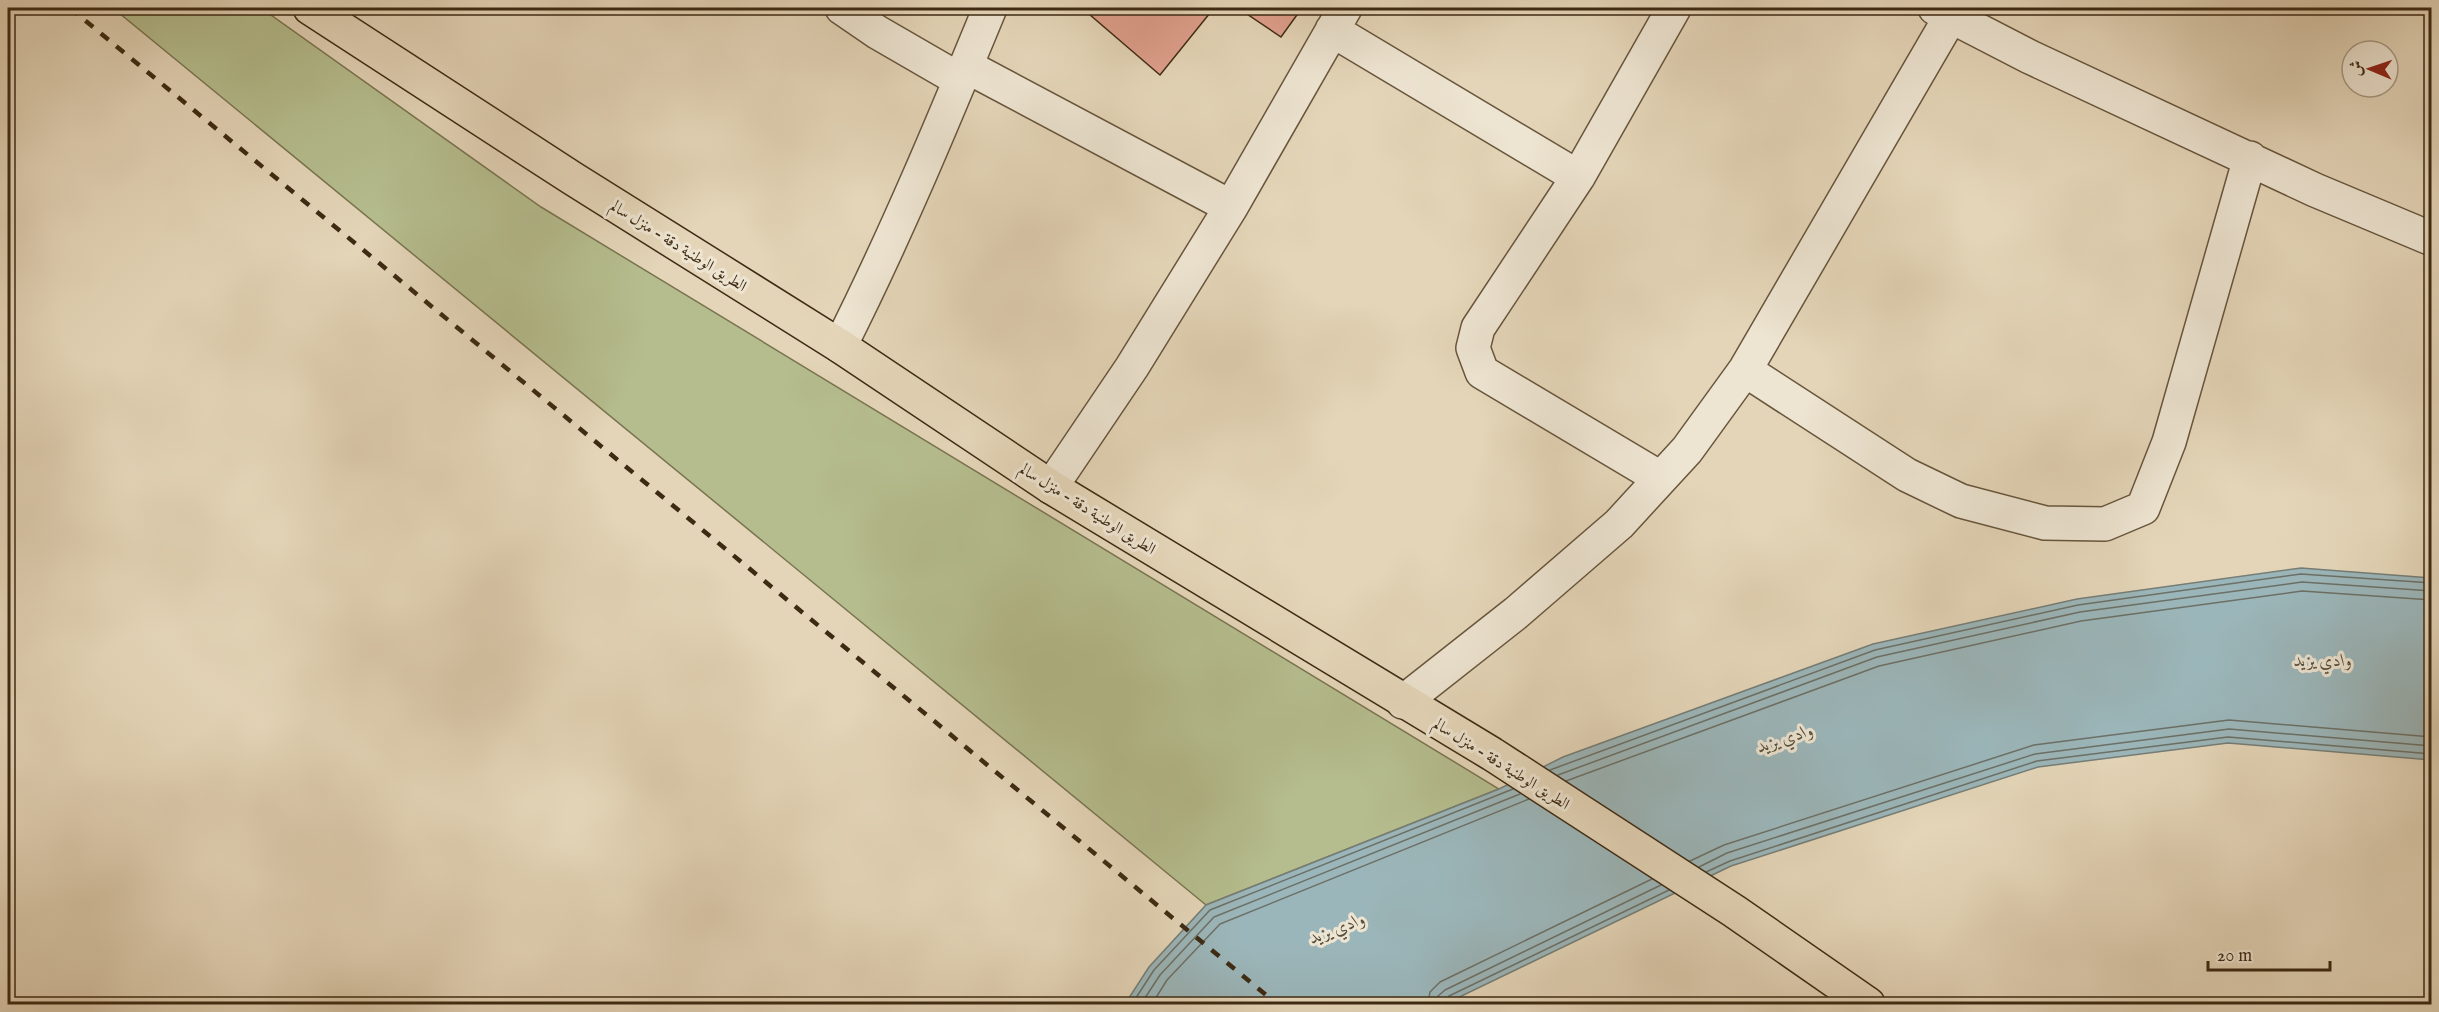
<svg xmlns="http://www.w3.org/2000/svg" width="2439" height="1012" font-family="'IM FELL English',Amiri,serif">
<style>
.green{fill:#b5bd8e;stroke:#797450;stroke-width:1.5}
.water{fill:#9bb6ba;stroke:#757e77;stroke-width:1.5}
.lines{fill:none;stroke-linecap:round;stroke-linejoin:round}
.shore{stroke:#6c7066;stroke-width:1.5}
.building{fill:#df9f8c;stroke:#3d2a13;stroke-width:1.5}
.street-casing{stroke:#67553c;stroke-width:36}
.primary-casing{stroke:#3d2a13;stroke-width:36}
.street{stroke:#ede4d1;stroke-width:33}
.primary{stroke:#e4d5b8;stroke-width:33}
.rail{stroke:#3d2a13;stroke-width:4.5;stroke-dasharray:10 10;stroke-linecap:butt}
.labels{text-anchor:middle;stroke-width:6;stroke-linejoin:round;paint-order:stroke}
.street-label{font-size:16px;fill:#3d2a13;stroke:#ede4d1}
.water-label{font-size:18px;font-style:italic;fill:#544d3d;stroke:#ede4d1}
</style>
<rect width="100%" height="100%" fill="#e4d5b8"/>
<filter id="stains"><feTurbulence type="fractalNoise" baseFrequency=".00333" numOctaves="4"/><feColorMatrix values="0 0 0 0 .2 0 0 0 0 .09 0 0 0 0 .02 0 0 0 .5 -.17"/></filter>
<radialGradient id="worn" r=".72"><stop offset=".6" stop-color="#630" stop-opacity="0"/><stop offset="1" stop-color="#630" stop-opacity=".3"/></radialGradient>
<!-- green -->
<path class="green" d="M113 8H261L541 207 1499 789 1206 905Z"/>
<!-- water -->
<path class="water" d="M2301 568 2431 578V760L2228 743 2038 767 1731 866 1445 1004H1125L1149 967 1206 905 1499 789 1563 757 1873 644 2077 599Z"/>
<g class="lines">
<!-- shore -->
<path class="shore" d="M1550 770 1875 650 2078 605 2301 574 2432 583
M1558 775 1877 657 2080 612 2302 582 2432 591
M1566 781 1879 666 2081 621 2302 591 2432 600
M1690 861 1724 845 2034 745 2229 720 2432 737
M1699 867 1727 853 2035 754 2229 729 2432 746
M1706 872 1730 861 2037 761 2228 737 2432 754
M1132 1004 1154 970 1210 910 1513 789
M1141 1004 1160 975 1214 917 1520 794
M1152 1004 1167 980 1220 924 1529 799
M1428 1004 1430 992 1440 982 1652 879
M1437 1004 1438 996 1445 990 1661 885
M1444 1004 1449 996 1669 890"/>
</g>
<!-- building -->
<path class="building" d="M1082 8H1214L1160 75Z
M1238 8H1302L1281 37Z"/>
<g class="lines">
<!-- street casing -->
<g class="street-casing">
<path id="street" d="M842 8 877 32 960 80
M1935 8 2030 57 2315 190 2432 239
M1332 30 1578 177
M966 66 1231 207 1345 8
M840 346C896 235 943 122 990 8
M1745 370 1907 475 1961 501 2045 523 2105 524 2143 508 2169 442 2250 158
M1660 478 1482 372 1473 348 1478 328 1578 177 1674 8
M1051 487 1132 367 1231 207
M1403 702 1516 613 1619 524 1687 450 1745 370 1951 16"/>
</g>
<!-- primary casing -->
<g class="primary-casing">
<path id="primary" d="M310 8 572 178 840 346 1051 487 1492 754 1734 911 1868 1004"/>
</g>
<!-- street -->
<use href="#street" class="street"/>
<!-- primary -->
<use href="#primary" class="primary"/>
<!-- rail -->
<path class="rail" d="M70 8 1277 1004"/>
</g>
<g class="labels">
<!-- street labels -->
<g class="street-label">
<text transform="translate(679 245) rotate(32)" y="6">الطريق الوطنية دقة - منزل سالم</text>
<text transform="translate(1088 508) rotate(32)" y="6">الطريق الوطنية دقة - منزل سالم</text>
<text transform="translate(1502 763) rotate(32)" y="6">الطريق الوطنية دقة - منزل سالم</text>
</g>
<!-- water labels -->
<g class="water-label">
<text x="2323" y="666">وادي يزيد</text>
<text transform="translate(1785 738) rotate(-18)" y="6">وادي يزيد</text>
<text transform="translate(1337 928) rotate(-21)" y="6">وادي يزيد</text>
</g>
</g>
<!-- margin -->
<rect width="2439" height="1012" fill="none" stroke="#e4d5b8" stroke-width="30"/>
<rect x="9" y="9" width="2421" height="994" fill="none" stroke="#3d2a13" stroke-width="3"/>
<rect x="15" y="15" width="2409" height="982" fill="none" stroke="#3d2a13" stroke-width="1.5"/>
<!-- north arrow -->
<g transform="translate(2370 69) rotate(272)"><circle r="28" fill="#ede4d1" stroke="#a79a85" stroke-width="1.5"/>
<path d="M0-4.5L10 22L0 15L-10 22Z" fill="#8f2418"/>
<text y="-9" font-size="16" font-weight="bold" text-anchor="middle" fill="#3d2a13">ش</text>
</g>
<!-- scale -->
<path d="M2208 961v9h122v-9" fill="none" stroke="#3d2a13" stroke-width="3"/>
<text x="2217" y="961" font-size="18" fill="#3d2a13" stroke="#ede4d1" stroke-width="4.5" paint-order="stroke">20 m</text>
<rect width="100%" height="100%" filter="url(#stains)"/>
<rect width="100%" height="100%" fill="url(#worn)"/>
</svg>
